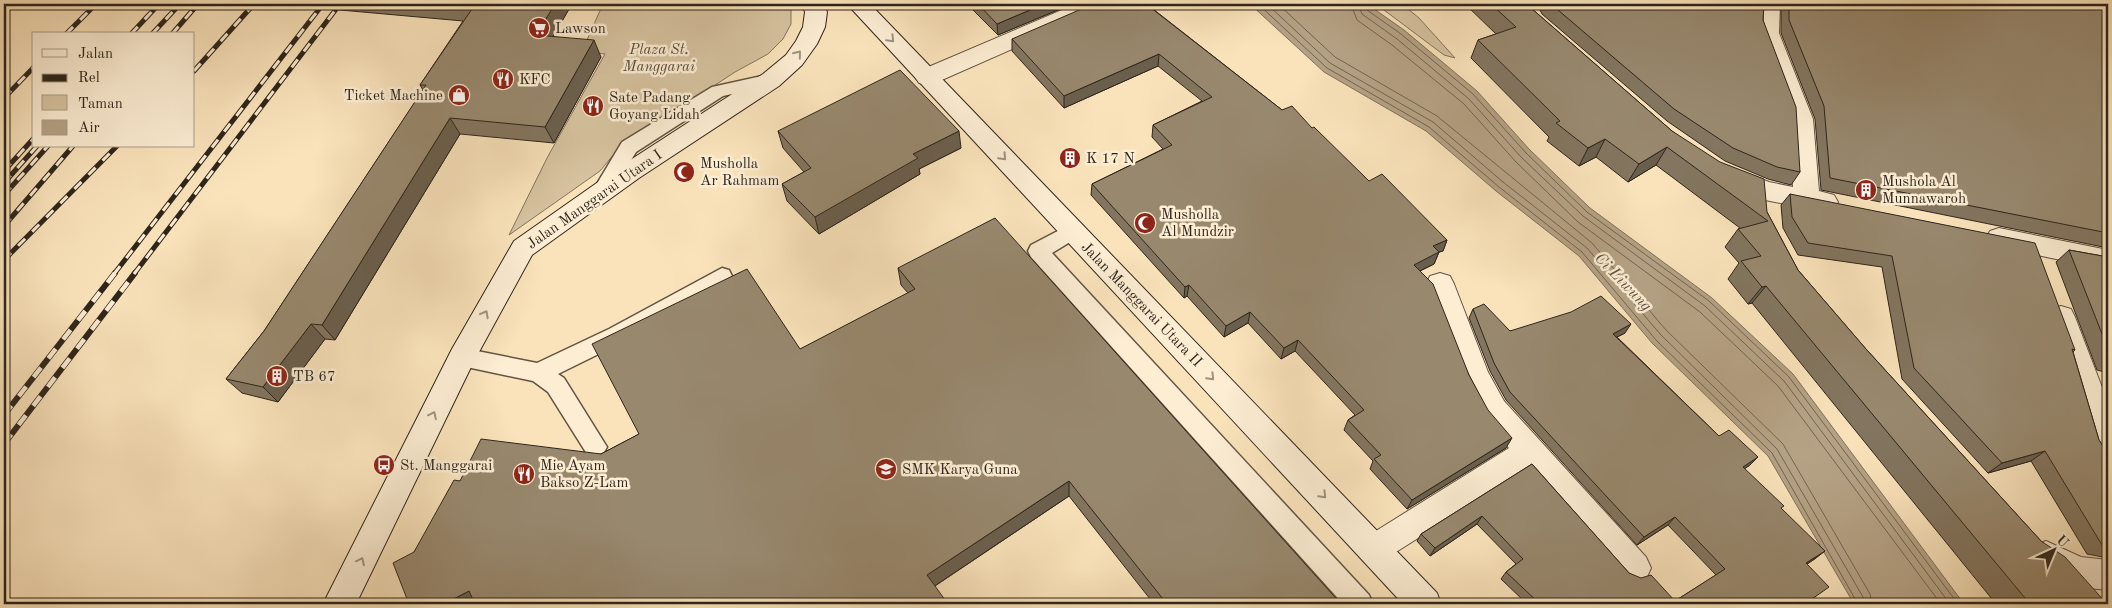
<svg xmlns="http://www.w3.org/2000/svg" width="2112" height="608" font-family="'Old Standard TT',serif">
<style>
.green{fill:#d7c3a0;stroke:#82745e}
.water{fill:#b5a285;stroke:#7f705b}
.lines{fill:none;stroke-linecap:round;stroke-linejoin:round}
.shore{stroke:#726450;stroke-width:1}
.lane-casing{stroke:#615443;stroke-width:3}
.street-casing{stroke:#615443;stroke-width:2}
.secondary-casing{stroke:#2e251b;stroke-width:2}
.lane{fill:#fcedd3;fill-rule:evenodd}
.street{fill:#fcedd3;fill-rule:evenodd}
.secondary{fill:#fcedd3;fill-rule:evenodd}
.rail-far1-casing{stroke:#2e251b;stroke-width:5}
.rail-casing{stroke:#2e251b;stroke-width:6}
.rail-far1{stroke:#fcedd3;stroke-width:3;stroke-dasharray:10;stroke-linecap:butt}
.rail{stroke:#fcedd3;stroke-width:4.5;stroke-dasharray:12;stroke-linecap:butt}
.wall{fill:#83755f;stroke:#2e251b}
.shaded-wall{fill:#6a5f4d;stroke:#2e251b}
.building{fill:#98886e;stroke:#2e251b}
.oneway{stroke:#9f9380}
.labels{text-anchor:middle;stroke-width:5;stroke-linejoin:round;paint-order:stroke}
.poi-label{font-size:15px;fill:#2e251b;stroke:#fcedd3;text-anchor:start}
.park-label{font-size:15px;font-style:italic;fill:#584c3c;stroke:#fcedd3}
.street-label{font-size:15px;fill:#2e251b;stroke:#fcedd3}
.water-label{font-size:16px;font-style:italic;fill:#5d5140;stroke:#fcedd3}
</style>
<rect width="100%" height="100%" fill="#fae3bb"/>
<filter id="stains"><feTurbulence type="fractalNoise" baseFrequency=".004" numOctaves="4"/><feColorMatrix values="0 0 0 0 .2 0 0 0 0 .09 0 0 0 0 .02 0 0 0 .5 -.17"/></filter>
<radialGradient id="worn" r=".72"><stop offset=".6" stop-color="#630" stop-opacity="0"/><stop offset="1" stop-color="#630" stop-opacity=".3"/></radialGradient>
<!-- green -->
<path class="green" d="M603 4H789L791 10V24L783 39 768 54 735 72 619 148 600 171 509 235 547 158 605 54 582 51Z
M1376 4H1402L1419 18 1455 58 1444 55Z"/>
<!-- water -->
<path class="water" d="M1250 4H1367L1404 30 1477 91 1529 149 1590 208 1712 298 1793 374 1964 604H1854L1768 456 1652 343 1579 256 1496 191 1426 131 1324 72Z"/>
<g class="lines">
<!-- shore -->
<path class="shore" d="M1258 4 1327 68 1429 127 1499 187 1582 252 1656 340 1772 453 1858 604
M1267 4 1330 63 1433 122 1503 182 1587 248 1661 335 1777 449 1863 597 1864 604
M1278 4 1335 57 1437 116 1592 243 1666 330 1783 444 1870 594 1872 604
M1351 4 1357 20 1392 45 1464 104 1516 162 1578 222 1700 312 1778 386 1941 604
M1358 4 1362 14 1397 39 1469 99 1521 157 1583 216 1705 306 1784 381 1950 604
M1364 4 1367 10 1401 34 1473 94 1526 153 1587 212 1709 301 1789 377 1958 604"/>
<!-- lane casing -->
<g class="lane-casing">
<path id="lane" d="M771 74 777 76 780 80 777 84 723 96 636 152 609 197 602 199 595 197 592 192 622 142 712 87Z
M1073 223 1080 226 1083 231 1080 236 1052 253 1369 595 1373 604H1343L1031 257 1028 251 1031 245Z
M722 268 729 270 732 276 729 282 625 341 558 374 564 378 607 447 603 454 595 457 587 454 548 392 533 381 462 366 454 363 451 357 454 351 462 348 537 363 609 329Z"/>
</g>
<!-- street casing -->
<g class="street-casing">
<path id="street" d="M1076 4H1106L1103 9 935 83 927 85 919 83 915 77 919 71Z
M1758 4H1780L1779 33 1813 119 1819 191 1834 195 1838 202 1834 209 1825 212 1765 200 1722 184 1718 177 1722 170 1731 168 1769 182 1793 187 1789 119 1757 33Z
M1999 228 2108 250V270L1990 245 1986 238 1990 231Z
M1440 273 1450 276 1454 284 1488 372 1504 401 1646 557 1651 568 1646 579 1635 583 1624 579 1527 469 1385 559 1374 564 1363 559 1358 549 1363 539 1509 448 1484 419 1465 385 1426 284 1430 276Z
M2061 306 2071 309 2075 317 2108 403V454L2097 450 2093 441 2047 317 2051 309Z
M2046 541 2081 557 2108 560V590L2078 587 2035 567 2030 556 2035 545Z"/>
</g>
<!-- secondary casing -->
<g class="secondary-casing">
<path id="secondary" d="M802 4H824L827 12 825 27 817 44 802 65 779 86 639 178 532 255 473 363 356 604H323L452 349 514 241 621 166 763 74 786 55 796 41 803 27 805 12Z
M847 4H870L1437 593 1441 604H1403Z"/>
</g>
<!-- lane -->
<use href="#lane" class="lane"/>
<!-- street -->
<use href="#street" class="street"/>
<!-- secondary -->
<use href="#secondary" class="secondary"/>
<!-- rail-far1 casing -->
<g class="rail-far1-casing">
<path id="rail-far1" d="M66 34 96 4
M131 34 159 4
M152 34 180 4
M172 34 198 4
M194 71 254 4
M4 98 34 67
M4 171 34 138
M4 183 37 146
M4 195 48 146
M4 226 73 146
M4 260 117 146
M114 274 323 4
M134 274 340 4"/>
</g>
<!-- rail casing -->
<g class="rail-casing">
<path id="rail" d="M4 415 115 273
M4 444 135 273"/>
</g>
<!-- rail-far1 -->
<use href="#rail-far1" class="rail-far1"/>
<!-- rail -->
<use href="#rail" class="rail"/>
</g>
<!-- wall -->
<path class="wall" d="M273 4H572L553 36 601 57 554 143 460 134 335 340 325 339 278 402 242 393 226 379 264 331 423 90 420 85 463 21Z
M967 4H1072L998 35Z
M1465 4H1529L1531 8 1672 131 1767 212 1798 270 1866 349 2041 541 2107 604H1996L1752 303 1748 304 1728 279 1739 263 1725 247 1738 229 1740 228 1656 165 1628 182 1596 157 1579 166 1547 141 1549 137 1471 58 1478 40 1496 34Z
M1540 4H1764L1763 20 1800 172 1791 185 1768 179 1725 161 1667 121 1542 14 1540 10Z
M1781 4H2108V248L1821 190 1815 119 1781 33Z
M1154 8 1153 9 1282 110 1312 128 1369 181 1447 240 1443 251 1439 252 1434 264 1420 271 1469 375 1506 448 1407 509 1370 469 1373 461 1344 430 1348 420 1355 415 1295 351 1281 359 1248 323 1224 337 1187 296 1184 298 1091 195 1092 184 1163 149 1152 137 1153 125 1202 101 1158 66 1064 108 1012 51V39Z
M778 131 961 148 919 169 920 174 819 234 787 201 782 184 804 172 783 148Z
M1790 194 2075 350 2073 352 2099 440 2108 454V558L2087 554 2031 461 1988 473 1902 379 1882 267 1798 255 1783 228 1781 205Z
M2069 250 2108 257V373L2097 370 2056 262Z
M898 268 1341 604H1154L1069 496 935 586 414 552 460 481 601 454 908 293 901 285Z
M1473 309 1510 331 1625 333 1617 337 1719 436 1758 457 1750 465 1744 469 1781 509 1816 558 1807 564 1805 604H1527L1501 579 1506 572 1516 564 1477 524 1430 556 1417 541 1421 534 1532 464 1629 573 1675 601 1716 575 1668 525 1637 545 1506 400 1490 371 1469 318Z"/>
<!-- shaded-wall -->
<path class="shaded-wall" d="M555 4H572L544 52 536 35Z
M1044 4H1072L998 35 997 24Z
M1144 4H1155L1154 8 1143 14Z
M594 40 601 57 554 143 545 127Z
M1159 54 1158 66 1064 108V96Z
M450 118 460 134 335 340 322 325Z
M959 131 961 148 919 169 920 174 819 234 815 217 913 154Z
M1605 139 1596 157 1579 166 1588 148Z
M1667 147 1656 165 1628 182 1639 164Z
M1447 240 1443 251 1439 252 1434 264 1409 276 1414 265 1433 246Z
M1189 285 1187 296 1184 298 1185 287Z
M1766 286 1752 303 1748 304 1762 287Z
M1250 312 1248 323 1224 337 1226 326Z
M311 324 325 339 278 402 263 387Z
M1631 324 1625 333 1607 342 1613 334Z
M1298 340 1295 351 1281 359 1284 348Z
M1512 438 1506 448 1407 509 1412 500Z
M2045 451 2031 461 1988 473 2002 463Z
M1758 457 1750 465 1735 475 1743 467Z
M1069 481V496L930 589 927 575Z
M1482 516 1477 524 1430 556 1435 548Z
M1675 517 1668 525 1637 545 1644 537Z
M1825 551 1816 558 1797 571 1806 563Z
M469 591 482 604H444Z"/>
<!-- building -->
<path class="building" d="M450 4H555L536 35 594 40 545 127 450 118 322 325 311 324 263 387 226 379 264 331 426 85H420L474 6Z
M978 4H1044L997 24Z
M1093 4H1146L1282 110 1292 106 1312 128 1314 127 1369 181 1382 174 1447 240 1433 246 1439 252 1414 265 1433 284 1469 375 1488 410 1512 438 1412 500 1374 459 1381 455 1348 420 1364 410 1298 340 1284 348 1250 312 1226 326 1189 285 1185 287 1092 184 1172 145 1153 125 1212 97 1159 54 1064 96 1012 39Z
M1491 4H1529L1531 8 1672 131 1720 162 1764 179 1767 212 1798 270 1866 349 2041 541 2065 557 2107 604H2030L1766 286 1762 287 1741 261 1761 256 1738 229 1768 221 1667 147 1639 164 1605 139 1588 148 1556 123 1560 121 1478 40 1516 27Z
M1551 4H1764L1763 20 1796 107 1800 172 1777 167 1733 148 1674 109Z
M1789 4H2108V233L1830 178 1824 106 1789 20Z
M900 70 959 131 913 154 918 158 815 217 782 184 811 168 778 131Z
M1790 194 2035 243 2075 350 2072 349 2099 440 2108 454V546L2102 545 2045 451 2002 463 1914 368 1892 256 1808 243 1792 217Z
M995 218 1341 604H1167L1069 481 927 575 948 604H475L469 591 444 604H409L393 563 414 552 454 480 460 481 481 439 601 454 639 434 592 344 747 269 800 349 915 289 898 268Z
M2069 250 2108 257V349Z
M1601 296 1631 324 1613 334 1719 436 1729 430 1758 457 1743 467 1784 506 1781 508 1825 551 1806 563 1829 587 1805 604H1540L1506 572 1523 559 1482 516 1435 548 1421 534 1532 464 1629 573 1641 578 1651 575 1675 601 1725 569 1675 517 1644 537 1510 392 1494 363 1473 309 1484 304 1510 331 1571 312Z"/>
<!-- one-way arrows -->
<defs><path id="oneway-chevron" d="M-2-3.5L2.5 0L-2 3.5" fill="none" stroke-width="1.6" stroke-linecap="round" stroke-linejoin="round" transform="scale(1.25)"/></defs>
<g class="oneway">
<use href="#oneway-chevron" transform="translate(891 39) rotate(46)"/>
<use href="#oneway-chevron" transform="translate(798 54) rotate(-51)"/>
<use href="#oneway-chevron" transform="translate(1003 157) rotate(47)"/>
<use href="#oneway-chevron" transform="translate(485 314) rotate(-62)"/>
<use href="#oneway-chevron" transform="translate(1211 377) rotate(46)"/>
<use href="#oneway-chevron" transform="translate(433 415) rotate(-64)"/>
<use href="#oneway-chevron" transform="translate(1323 495) rotate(46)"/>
<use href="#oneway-chevron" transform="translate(361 561) rotate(-64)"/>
</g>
<!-- icons -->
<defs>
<g id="supermarket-disc" transform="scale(1.125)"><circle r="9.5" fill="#8f2418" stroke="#fcedd3"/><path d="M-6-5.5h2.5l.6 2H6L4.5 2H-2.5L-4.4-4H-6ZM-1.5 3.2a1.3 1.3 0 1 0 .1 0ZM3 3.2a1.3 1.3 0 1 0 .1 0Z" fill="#fff"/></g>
<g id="restaurant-disc" transform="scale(1.125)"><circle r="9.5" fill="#8f2418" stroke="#fcedd3"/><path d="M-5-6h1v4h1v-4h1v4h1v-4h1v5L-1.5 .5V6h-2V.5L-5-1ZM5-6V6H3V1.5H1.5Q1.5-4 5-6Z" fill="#fff"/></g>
<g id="shop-disc" transform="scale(1.125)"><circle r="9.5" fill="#8f2418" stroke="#fcedd3"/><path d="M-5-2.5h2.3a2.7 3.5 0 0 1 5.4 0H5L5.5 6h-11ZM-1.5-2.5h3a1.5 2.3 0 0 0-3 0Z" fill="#fff"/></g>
<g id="building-disc" transform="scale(1.125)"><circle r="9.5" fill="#8f2418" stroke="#fcedd3"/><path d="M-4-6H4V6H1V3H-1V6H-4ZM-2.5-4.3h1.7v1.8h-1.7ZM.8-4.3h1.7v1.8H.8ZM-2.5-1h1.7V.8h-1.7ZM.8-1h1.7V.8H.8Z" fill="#fff"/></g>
<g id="mosque-disc" transform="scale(1.125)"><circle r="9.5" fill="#8f2418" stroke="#fcedd3"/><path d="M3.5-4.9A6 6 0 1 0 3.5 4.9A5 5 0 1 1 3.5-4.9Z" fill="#fff"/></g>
<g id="bus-disc" transform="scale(1.125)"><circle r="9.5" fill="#8f2418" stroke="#fcedd3"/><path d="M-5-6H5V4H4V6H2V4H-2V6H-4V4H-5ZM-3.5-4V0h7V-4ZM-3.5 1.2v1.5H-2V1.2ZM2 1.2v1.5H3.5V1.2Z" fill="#fff"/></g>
<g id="school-disc" transform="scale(1.125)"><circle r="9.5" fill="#8f2418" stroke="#fcedd3"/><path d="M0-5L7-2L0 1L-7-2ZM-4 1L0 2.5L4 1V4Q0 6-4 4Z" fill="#fff"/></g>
</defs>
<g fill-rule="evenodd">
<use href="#supermarket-disc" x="539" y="28"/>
<use href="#restaurant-disc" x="503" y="79"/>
<use href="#shop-disc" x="459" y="95"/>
<use href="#restaurant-disc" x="593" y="106"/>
<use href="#building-disc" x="1070" y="158"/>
<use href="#mosque-disc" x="684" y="172"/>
<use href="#building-disc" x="1866" y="190"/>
<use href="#mosque-disc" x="1145" y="223"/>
<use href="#building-disc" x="277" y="376"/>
<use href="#bus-disc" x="384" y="465"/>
<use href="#school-disc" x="886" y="469"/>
<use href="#restaurant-disc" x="524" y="474"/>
</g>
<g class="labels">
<!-- poi labels -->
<g class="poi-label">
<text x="555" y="33">Lawson</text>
<text x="519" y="84">KFC</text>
<text x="443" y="100" text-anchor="end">Ticket Machine</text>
<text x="609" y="102">Sate Padang<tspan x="609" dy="17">Goyang Lidah</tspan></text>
<text x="1086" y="163">K 17 N</text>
<text x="700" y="168">Musholla<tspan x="700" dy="17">Ar Rahmam</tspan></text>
<text x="1882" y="186">Mushola Al<tspan x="1882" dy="17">Munnawaroh</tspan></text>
<text x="1161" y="219">Musholla<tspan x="1161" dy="17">Al Mundzir</tspan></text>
<text x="293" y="381">TB 67</text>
<text x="400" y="470">St. Manggarai</text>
<text x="540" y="470">Mie Ayam<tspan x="540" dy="17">Bakso Z-Lam</tspan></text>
<text x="902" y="474">SMK Karya Guna</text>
</g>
<!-- park labels -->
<g class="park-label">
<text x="659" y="54">Plaza St.<tspan x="659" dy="17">Manggarai</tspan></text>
</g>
<!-- street labels -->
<g class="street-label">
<text transform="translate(594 199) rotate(-35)" y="5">Jalan Manggarai Utara I</text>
<text transform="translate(1142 304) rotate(46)" y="5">Jalan Manggarai Utara II</text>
</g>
<!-- water labels -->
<g class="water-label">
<text transform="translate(1624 281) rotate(46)" y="6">Ci Liwung</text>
</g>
</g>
<!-- margin -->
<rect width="2112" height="608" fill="none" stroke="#fae3bb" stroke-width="20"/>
<rect x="5" y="5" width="2102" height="598" fill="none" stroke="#2e251b" stroke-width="2.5"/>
<rect x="10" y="10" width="2092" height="588" fill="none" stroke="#2e251b"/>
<!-- legend -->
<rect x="32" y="32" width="162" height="115" fill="#fcedd3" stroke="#aa9d89"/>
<rect x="42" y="49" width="25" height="8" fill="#fcedd3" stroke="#aa9d89"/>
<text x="78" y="58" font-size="15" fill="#2e251b">Jalan</text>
<rect x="42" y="74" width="25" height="8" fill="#2e251b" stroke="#aa9d89"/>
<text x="78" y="82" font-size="15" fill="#2e251b">Rel</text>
<rect x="42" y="95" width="25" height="15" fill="#d7c3a0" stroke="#aa9d89"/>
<text x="78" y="108" font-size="15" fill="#2e251b">Taman</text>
<rect x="42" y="120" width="25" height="15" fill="#b5a285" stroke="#aa9d89"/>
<text x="78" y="132" font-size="15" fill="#2e251b">Air</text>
<!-- north arrow -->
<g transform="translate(2054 550) rotate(44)" stroke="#fcedd3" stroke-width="4" paint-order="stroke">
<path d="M0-4L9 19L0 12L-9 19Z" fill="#2e251b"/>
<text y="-8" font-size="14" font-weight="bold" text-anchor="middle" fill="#2e251b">U</text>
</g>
<rect width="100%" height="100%" filter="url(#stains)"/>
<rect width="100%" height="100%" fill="url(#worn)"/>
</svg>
